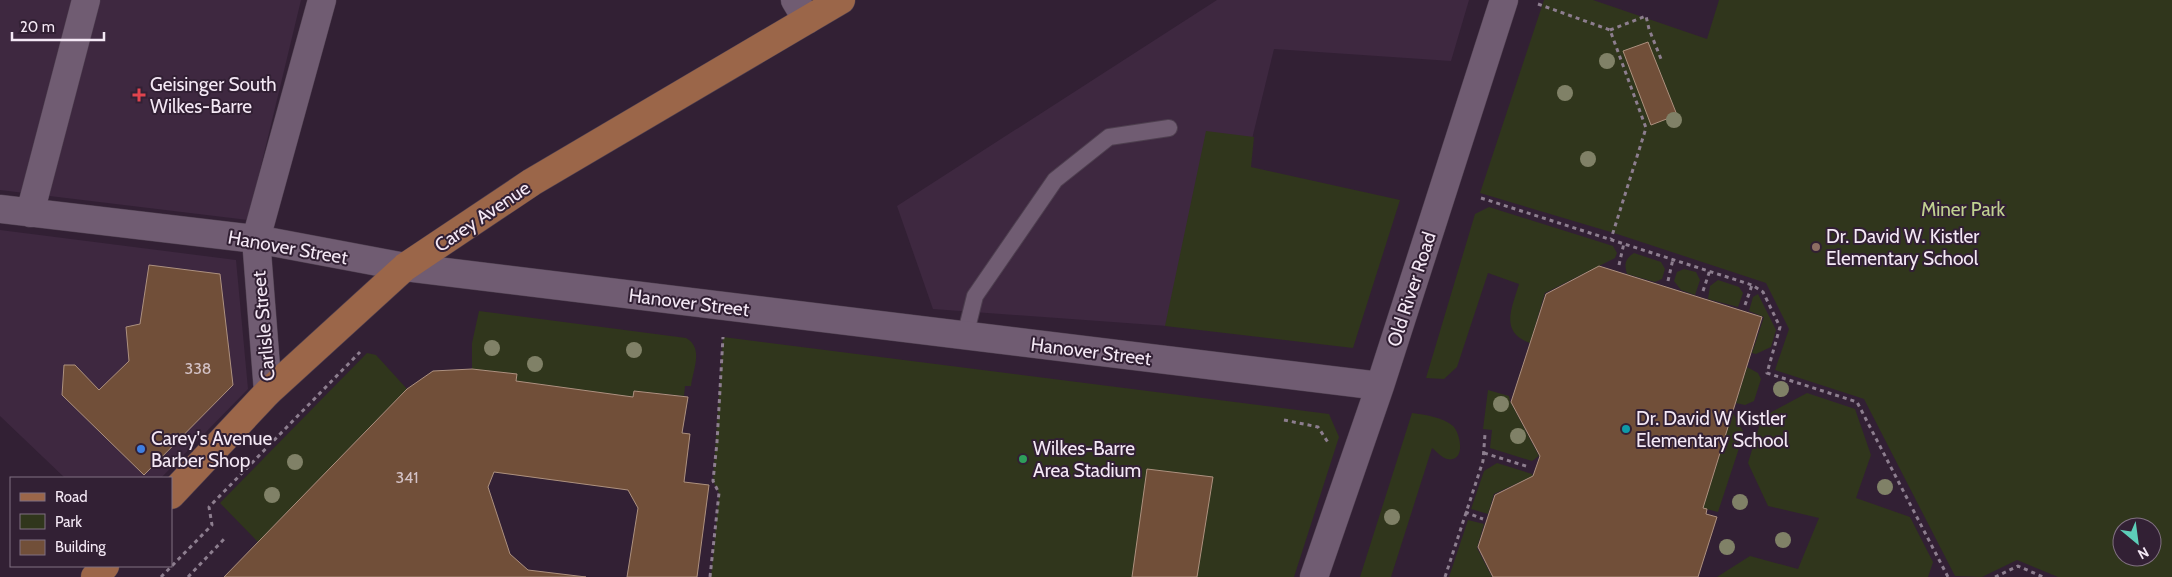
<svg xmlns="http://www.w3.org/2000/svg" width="2172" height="577" font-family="Cabin,sans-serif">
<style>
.built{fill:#3e2840}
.green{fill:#30361c;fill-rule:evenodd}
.building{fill:#714f39;stroke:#ad917f}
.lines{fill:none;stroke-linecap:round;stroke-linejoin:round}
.service-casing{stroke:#4e3f4f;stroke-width:18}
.minor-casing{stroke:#4e3f4f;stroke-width:29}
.primary-casing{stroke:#4e3f4f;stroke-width:29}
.path{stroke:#8d7e8f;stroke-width:3;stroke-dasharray:4 4;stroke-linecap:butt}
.service{stroke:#705c72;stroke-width:16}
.minor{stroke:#705c72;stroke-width:28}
.primary{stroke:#9b6649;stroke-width:28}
.tree{fill:#808167}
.health-dot{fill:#e0444e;stroke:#322034;stroke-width:2}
.education-dot{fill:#8d6e63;stroke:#322034;stroke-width:2}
.culture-dot{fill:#0f9aa8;stroke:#322034;stroke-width:2}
.shop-dot{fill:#3f7fe0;stroke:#322034;stroke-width:2}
.leisure-dot{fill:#2e9e5b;stroke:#322034;stroke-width:2}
.labels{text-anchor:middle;stroke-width:4;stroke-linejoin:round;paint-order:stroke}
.number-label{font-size:16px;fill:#d3c2c6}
.poi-label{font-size:19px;fill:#f4e8f5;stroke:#322034;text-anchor:start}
.park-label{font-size:19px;fill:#c0d190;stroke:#322034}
.street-label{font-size:19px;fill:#f4e8f5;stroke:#322034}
</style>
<rect width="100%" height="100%" fill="#322034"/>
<!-- built -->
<path class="built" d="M0 0H301L248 220 0 190Z
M1217 0H1469L1451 61 1274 49 1251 143 1168 326 933 309 897 206Z
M0 230 236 260 248 389 161 478H65L0 416Z"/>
<!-- green -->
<path class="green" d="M1544 0H1593L1707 39 1719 0H2172V577H2058L2017 560 1982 577 1955 576 1864 399 1775 370 1789 329 1766 283 1614 233 1480 193ZM2122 527H2152V557H2122Z
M1206 131 1254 137 1251 167 1400 200 1353 348 1165 326Z
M1489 207 1613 246 1617 253 1615 258 1545 293 1530 343C1499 332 1512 308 1519 284L1488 273 1457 367 1444 379 1426 378 1475 214Z
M1634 253 1661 262 1665 269 1662 279 1655 282 1627 274C1624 264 1625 259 1634 253Z
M1684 269 1696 272 1700 280 1695 295 1681 290 1674 281 1677 272Z
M1718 280 1739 287 1743 293 1738 307 1708 299 1710 286Z
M1758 294 1776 330 1771 347 1756 354 1752 353 1764 317 1749 311 1753 297Z
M479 311 686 338C704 348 693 369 691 386H685L684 396 634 391 633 397 516 381V374L472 369V343Z
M723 337 1329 414 1339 437 1294 577H711L719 493 713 481Z
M367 353 376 355 407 389 258 542 220 503Z
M1747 367 1758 373 1761 379 1754 401 1745 405 1736 403Z
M1488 390 1509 396 1510 401 1539 456 1532 461 1490 448 1492 430 1483 429Z
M1807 393 1855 409 1871 455 1856 498 1910 517 1933 562 1928 577H1717L1750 556 1798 569 1819 518 1768 506 1748 463 1762 417Z
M1412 413C1425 415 1443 417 1453 426 1461 434 1466 463 1447 459 1442 458 1436 451 1432 448L1391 577H1360Z
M1733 413 1744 433 1718 512 1703 508Z
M1497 463 1532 474 1533 476 1494 494 1488 514 1471 509 1484 471Z
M1468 520 1484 524 1477 548 1492 577H1449Z"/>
<!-- building -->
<path class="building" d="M1648 42 1677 115 1651 125 1623 51Z
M149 265 220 274 233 385 144 475 62 395 64 365H75L99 390 129 361 126 327 140 324Z
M1599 266 1762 317 1703 508 1707 509 1706 514 1717 517 1698 577H1493L1478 547 1495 495 1533 476 1540 456 1511 402 1546 294Z
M472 369 517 374 516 381 633 397 634 391 688 397 682 433 690 434 684 482 709 485 697 577H627L638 508 628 490 494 472 488 487 510 554 528 570 586 577H224L407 389 433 371Z
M1147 469 1213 477 1197 577H1132Z"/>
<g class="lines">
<!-- service casing -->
<g class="service-casing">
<path id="service" d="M965 336 975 296 1055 180 1109 137 1169 128"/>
</g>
<!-- minor casing -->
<g class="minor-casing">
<path id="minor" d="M795 0 807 20
M0 209 256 239 405 267 1380 386
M30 213 86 0
M268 392 256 239 322 0
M1314 577 1380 386 1504 0"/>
</g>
<!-- primary casing -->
<g class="primary-casing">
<path id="primary" d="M171 495 268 392 405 267 532 182 841 0
M95 577 105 566"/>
</g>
<!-- path -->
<path class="path" d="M1538 4 1610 30 1646 128 1611 239
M1610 30 1646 16 1649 29 1661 59
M1481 198 1752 285 1763 292 1780 327 1767 373 1857 402 1948 577
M1619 265 1624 243
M1668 281 1673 259
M1703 291 1710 270
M1745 305 1752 285
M1284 420 1318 427 1329 444
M1484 453 1529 467
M1465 512 1483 519
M161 577 212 525 209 507 360 352
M188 577 226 537
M710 577 719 493 713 481 717 442 723 337
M1445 577 1483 461 1485 434
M1995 577 2018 566 2043 577"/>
<!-- service -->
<use href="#service" class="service"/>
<!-- minor -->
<use href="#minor" class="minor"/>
<!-- primary -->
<use href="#primary" class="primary"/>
</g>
<!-- trees -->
<g class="tree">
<circle cx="1607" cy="61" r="8"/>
<circle cx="1565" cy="93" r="8"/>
<circle cx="1674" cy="120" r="8"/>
<circle cx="1588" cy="159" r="8"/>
<circle cx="492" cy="348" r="8"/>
<circle cx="634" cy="350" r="8"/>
<circle cx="535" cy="364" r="8"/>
<circle cx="1781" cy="389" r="8"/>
<circle cx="1501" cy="404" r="8"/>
<circle cx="1518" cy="436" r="8"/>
<circle cx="295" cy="462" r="8"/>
<circle cx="1885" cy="487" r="8"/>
<circle cx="272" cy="495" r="8"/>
<circle cx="1740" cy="502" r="8"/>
<circle cx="1392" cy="517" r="8"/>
<circle cx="1783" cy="540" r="8"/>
<circle cx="1727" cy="547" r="8"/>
</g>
<!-- markers -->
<path class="health-dot" d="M136.5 87.5h5v5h5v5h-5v5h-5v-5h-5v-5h5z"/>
<circle class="education-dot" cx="1816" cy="247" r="5"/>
<circle class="culture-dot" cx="1626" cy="429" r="5"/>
<circle class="shop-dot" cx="141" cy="449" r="5"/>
<circle class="leisure-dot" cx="1023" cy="459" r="5"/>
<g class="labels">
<!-- number labels -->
<g class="number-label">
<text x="198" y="374">338</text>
<text x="407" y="483">341</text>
</g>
<!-- poi labels -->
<g class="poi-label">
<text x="150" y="91">Geisinger South<tspan x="150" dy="22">Wilkes-Barre</tspan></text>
<text x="1826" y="243">Dr. David W. Kistler<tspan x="1826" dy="22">Elementary School</tspan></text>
<text x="1636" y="425">Dr. David W Kistler<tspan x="1636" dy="22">Elementary School</tspan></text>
<text x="151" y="445">Carey's Avenue<tspan x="151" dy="22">Barber Shop</tspan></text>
<text x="1033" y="455">Wilkes-Barre<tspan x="1033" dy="22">Area Stadium</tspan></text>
</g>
<!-- park labels -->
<g class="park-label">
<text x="1963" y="216">Miner Park</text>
</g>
<!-- street labels -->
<g class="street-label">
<text transform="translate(482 216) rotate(-34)" y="7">Carey Avenue</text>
<text transform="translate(288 247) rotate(10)" y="7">Hanover Street</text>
<text transform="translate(1411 289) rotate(-72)" y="7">Old River Road</text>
<text transform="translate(689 302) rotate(7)" y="7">Hanover Street</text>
<text transform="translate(263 326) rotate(-95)" y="7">Carlisle Street</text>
<text transform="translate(1091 351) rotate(7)" y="7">Hanover Street</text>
</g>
</g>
<!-- legend -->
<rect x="10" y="477" width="162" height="90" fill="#322034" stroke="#807081"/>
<rect x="20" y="493" width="25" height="8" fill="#9b6649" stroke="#807081"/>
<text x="55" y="502" font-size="15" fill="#f4e8f5">Road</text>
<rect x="20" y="514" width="25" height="15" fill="#30361c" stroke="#807081"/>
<text x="55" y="527" font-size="15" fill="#f4e8f5">Park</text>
<rect x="20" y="540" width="25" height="15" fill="#714f39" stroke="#807081"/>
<text x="55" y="552" font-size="15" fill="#f4e8f5">Building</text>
<!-- north arrow -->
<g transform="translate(2137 542) rotate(151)"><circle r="24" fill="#322034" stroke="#807081"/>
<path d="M0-4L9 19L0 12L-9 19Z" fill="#5dceb9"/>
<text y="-8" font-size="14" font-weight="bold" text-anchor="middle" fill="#f4e8f5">N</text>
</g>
<!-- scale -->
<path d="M12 32v8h92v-8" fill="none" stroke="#f4e8f5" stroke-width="2.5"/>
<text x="20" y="32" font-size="15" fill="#f4e8f5" stroke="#322034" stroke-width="4" paint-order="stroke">20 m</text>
</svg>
